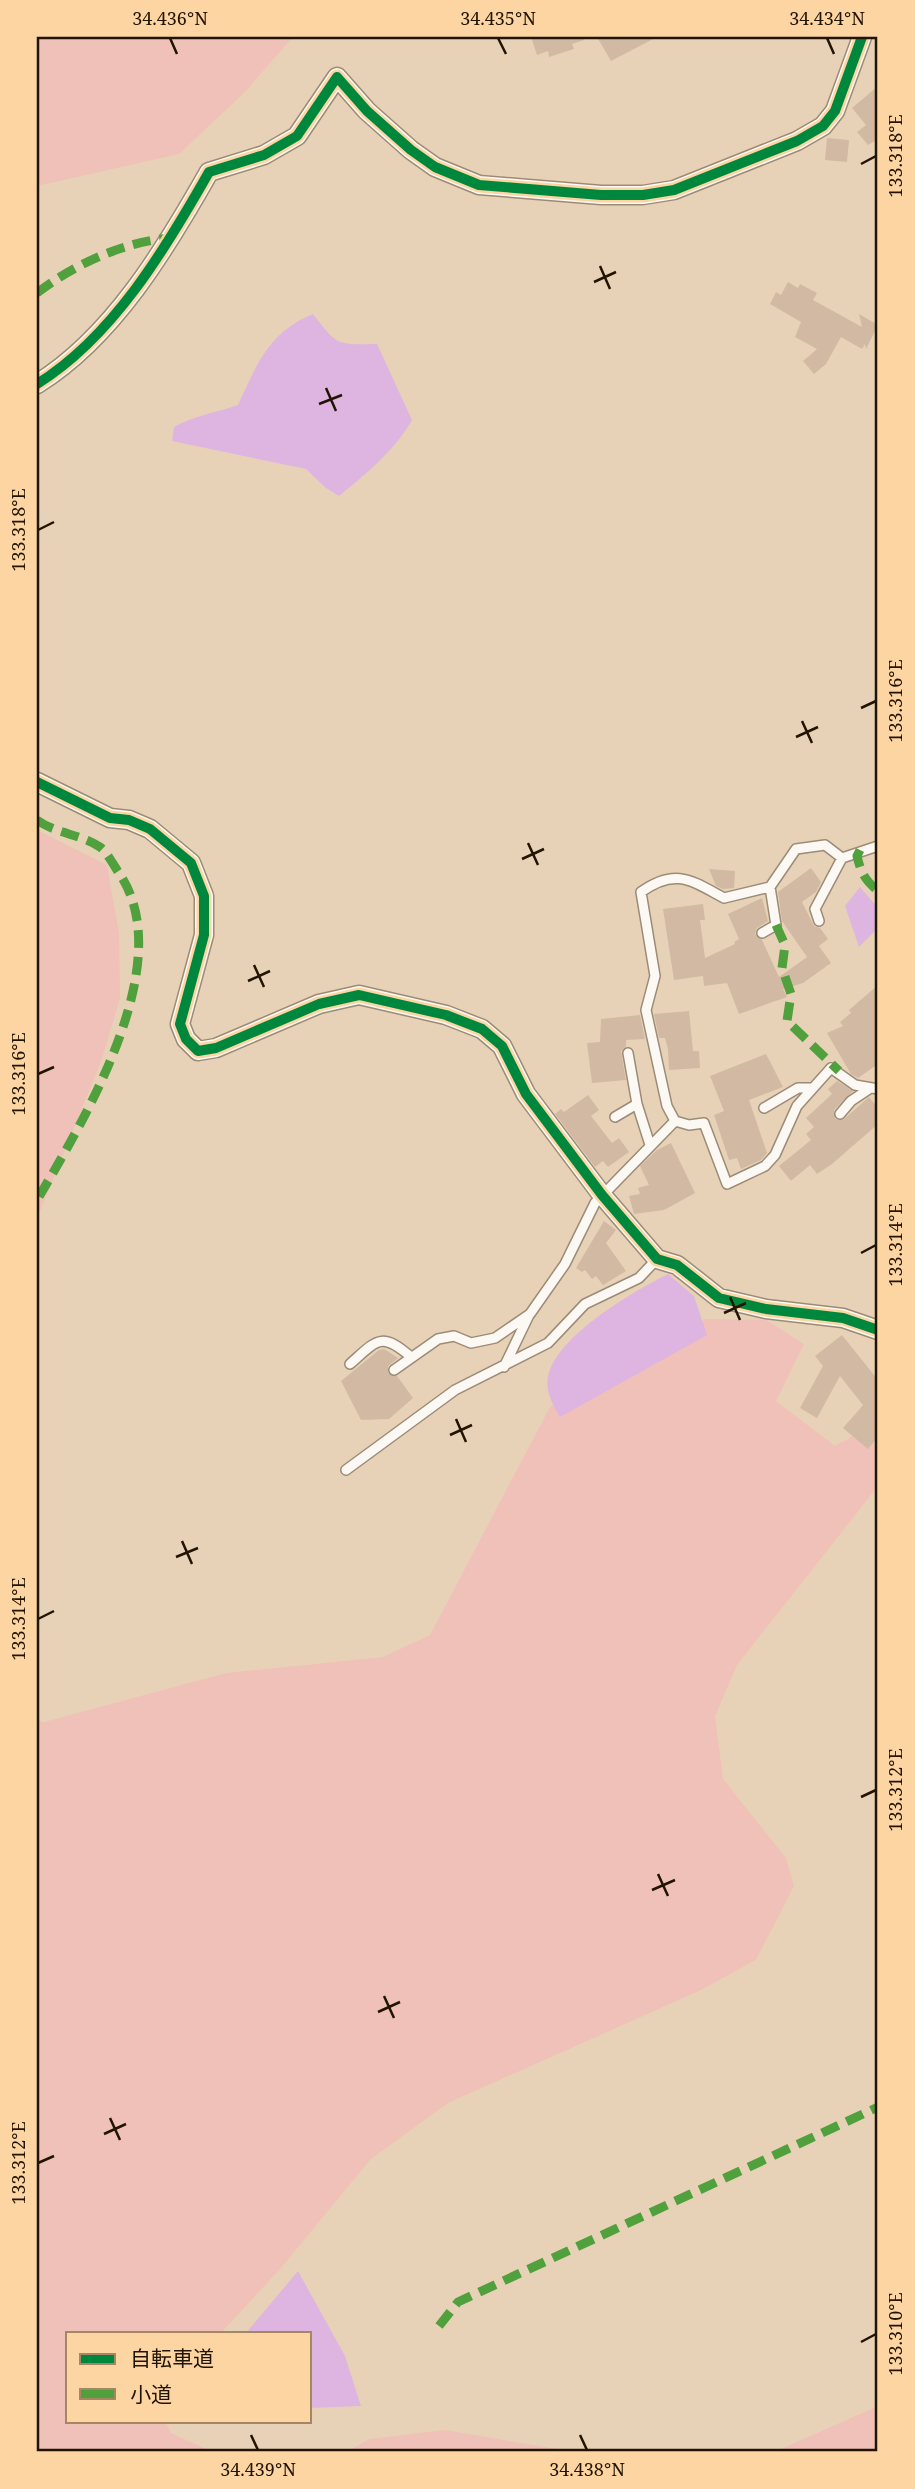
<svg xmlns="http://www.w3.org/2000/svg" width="915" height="2489" font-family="'Noto Serif','Noto Sans JP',serif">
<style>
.green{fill:#f0c1b8}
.water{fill:#deb4e0}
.building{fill:#d2b9a3}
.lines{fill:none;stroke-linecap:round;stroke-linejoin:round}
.service-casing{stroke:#9c8b76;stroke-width:12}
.minor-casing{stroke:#9c8b76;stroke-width:21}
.service{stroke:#fcf8f4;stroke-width:9}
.minor{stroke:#fcf8f4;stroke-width:18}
.quiet{stroke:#50a03d;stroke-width:9;stroke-dasharray:18 9;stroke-linecap:butt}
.cycleway-casing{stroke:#fcd5a3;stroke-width:15}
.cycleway{stroke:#00873e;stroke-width:10}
.ticks{fill:none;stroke:#211402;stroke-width:2.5}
.neatline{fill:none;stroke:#211402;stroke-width:2.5}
.ticks-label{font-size:18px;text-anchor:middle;fill:#211402}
</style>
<rect width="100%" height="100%" fill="#e8d2b7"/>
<!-- green -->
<path class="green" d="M37 37H293L244 93 179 154 37 186Z
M37 830 107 865 119 933 120 998 101 1062 37 1219Z
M706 1319 766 1320 804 1344 776 1401 835 1446 878 1422V1486L737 1665 715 1716 723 1779 786 1858 794 1886 756 1960 699 1991 448 2103 371 2159 280 2269 221 2333H68V2421H165L171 2433 213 2452H37V1721L44 1722 226 1673 383 1657 430 1635 550 1407Z
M878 2406V2452H774Z
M445 2430 575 2452H346L369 2439Z"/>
<!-- water -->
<path class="water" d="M313 314C337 345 336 345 377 344L412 420C395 450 366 474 339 496L326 488 306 469 172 441 174 427C195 415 215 413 238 405 257 364 269 332 313 314Z
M860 887 878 908V928L859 947 845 906Z
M668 1274 694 1296 707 1335 560 1417C553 1405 545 1392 548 1377 556 1336 634 1291 668 1274Z
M298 2271 345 2356 361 2406 310 2408V2333H246Z"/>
<!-- building -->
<path class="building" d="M531 37H583L584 40 572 44 574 49 549 57 548 51 537 55Z
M597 37H657L611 61Z
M878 86V139L868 145 857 132 866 125 852 108Z
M827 138 849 140 847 162 825 160Z
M788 282 798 288 800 284 817 293 813 300 862 327 859 314 878 325 866 349 865 344 862 349 841 337 826 364 814 374 803 361 817 349 795 337 801 322 770 304 776 292 781 295Z
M811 868 821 882 816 892 802 902 814 926 820 928 828 939 819 946 831 963 803 983 783 989 787 997 739 1014 727 983 704 986 703 976 674 980 663 909 703 904 705 920H700L705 958 735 944 734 942 739 939 728 914 762 898 768 921 757 928 755 934 762 940 779 977 807 957 782 921 778 892Z
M709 869 735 871 734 888 723 889 716 886Z
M878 985V1064L858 1078 851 1074 827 1033 843 1026 840 1022 851 1013 849 1010Z
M689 1011 693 1051H699L700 1068 669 1070 668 1049 665 1038H659L654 1014Z
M640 1015 645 1039 626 1040V1046L621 1051 626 1080 592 1083 587 1043 600 1042 601 1019Z
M766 1054 783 1087 749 1100 767 1153 761 1160 741 1169 737 1158 729 1160 714 1115 724 1111 710 1076Z
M837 1081 853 1091 834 1110 835 1119 843 1120 869 1097 878 1108V1124L832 1164 817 1174 810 1165 791 1181 779 1166 811 1140 806 1134 814 1127 806 1118 832 1094 828 1089Z
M588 1095 599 1110 591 1116 612 1143 619 1138 629 1152 608 1167 603 1161 595 1167 555 1114 561 1109 564 1112Z
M671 1143 695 1193 664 1210 634 1214 629 1196 640 1194 638 1188 649 1185 640 1166 657 1150Z
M604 1221 616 1230 606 1243 626 1271 603 1285 596 1276 592 1279 585 1270 582 1272 576 1268Z
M842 1335 878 1380V1437L868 1449 843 1428 863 1405 840 1376 817 1418 800 1408 823 1366 815 1356Z
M384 1349 398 1358 388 1366V1373L397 1376 413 1398 389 1419 361 1420 341 1381 379 1350Z"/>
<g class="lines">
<!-- service casing -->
<g class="service-casing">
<path id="service" d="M819 921 815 909 842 858
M762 933 776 925 770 887
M628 1053 637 1104 650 1145
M764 1108 798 1088H810
M840 1114 851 1101 869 1089
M615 1117 637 1104
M675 1121 689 1125 704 1123 727 1184 765 1166 775 1155 797 1106 831 1068 855 1085 878 1089
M350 1364C377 1340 381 1331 411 1357
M504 1367 529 1315
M394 1370 438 1339 454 1336 471 1343 495 1338 530 1314 565 1264 595 1203 675 1121 667 1106 646 1010 655 976 641 892C676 867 692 881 724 898L770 887 796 849 825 845 842 858 878 846
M346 1470 455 1390 548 1343 585 1304 639 1278 657 1259"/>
</g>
<!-- minor casing -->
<g class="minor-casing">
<path id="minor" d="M37 384C113 337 166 248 209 172L264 155 297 136 337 77 367 111 411 150 435 167 479 185 601 195H643L674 190 797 141 823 126 835 111 862 37
M37 782 110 818 129 820 150 829 191 863 204 896V935L180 1024 186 1039 198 1051 216 1048 319 1004 359 995 446 1015 482 1029 502 1046 526 1094 602 1195 657 1259 677 1265 719 1298 766 1309 843 1318 878 1330"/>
</g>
<!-- service -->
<use href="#service" class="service"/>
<!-- minor -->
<use href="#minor" class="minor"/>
<!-- quiet -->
<path class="quiet" d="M37 293C73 265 125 241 171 238
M37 820C56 834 81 834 100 847 107 852 114 866 119 873 180 962 84 1120 37 1200
M860 850 857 856C861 873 865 880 878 891
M776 925 785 945 782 968 791 994 787 1021 839 1071
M439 2326 458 2302 878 2107"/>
<!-- cycleway casing -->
<g class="cycleway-casing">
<path id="cycleway" d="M37 384C113 337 166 248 209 172L264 155 297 136 337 77 367 111 411 150 435 167 479 185 601 195H643L674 190 797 141 823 126 835 111 862 37
M37 782 110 818 129 820 150 829 191 863 204 896V935L180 1024 186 1039 198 1051 216 1048 319 1004 359 995 446 1015 482 1029 502 1046 526 1094 602 1195 657 1259 677 1265 719 1298 766 1309 843 1318 878 1330"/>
</g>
<!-- cycleway -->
<use href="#cycleway" class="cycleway"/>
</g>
<!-- ticks -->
<path class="ticks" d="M170 38 177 54M498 38 506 54M827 38 834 54M861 164 876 156M600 266 610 289M594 282 616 272M326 388 336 411M319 404 342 395M38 530 54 522M861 708 876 701M802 721 812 743M796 737 818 727M528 843 538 865M522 859 544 849M254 965 264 987M248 981 270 971M38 1074 54 1067M861 1253 876 1245M730 1297 740 1320M724 1313 746 1303M456 1419 466 1442M450 1435 472 1425M182 1541 192 1564M176 1557 198 1548M38 1619 54 1611M861 1797 876 1790M658 1874 668 1896M652 1890 675 1880M384 1996 394 2018M378 2012 400 2002M110 2118 120 2140M104 2134 126 2124M38 2163 54 2156M861 2342 876 2334M251 2435 258 2450M580 2435 587 2450"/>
<!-- border -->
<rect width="915" height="2489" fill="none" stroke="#fcd5a3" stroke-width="77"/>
<!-- legend -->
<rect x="66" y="2332" width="245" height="91" fill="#fcd5a3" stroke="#a48863" stroke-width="2"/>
<rect x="80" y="2354" width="35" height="10" fill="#00873e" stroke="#a48863" stroke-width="2"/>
<text x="130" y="2366" font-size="21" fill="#211402">自転車道</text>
<rect x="80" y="2389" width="35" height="10" fill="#50a03d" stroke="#a48863" stroke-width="2"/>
<text x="130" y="2402" font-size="21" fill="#211402">小道</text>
<rect x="38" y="38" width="838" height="2412" class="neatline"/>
<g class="ticks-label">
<text x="170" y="25">34.436°N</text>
<text x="498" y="25">34.435°N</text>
<text x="827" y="25">34.434°N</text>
<text transform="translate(896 156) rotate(-90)" y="6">133.318°E</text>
<text transform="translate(19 530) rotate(-90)" y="6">133.318°E</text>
<text transform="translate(896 701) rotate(-90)" y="6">133.316°E</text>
<text transform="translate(19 1074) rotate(-90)" y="6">133.316°E</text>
<text transform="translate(896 1245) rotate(-90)" y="6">133.314°E</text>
<text transform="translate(19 1619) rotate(-90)" y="6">133.314°E</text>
<text transform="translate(896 1790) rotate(-90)" y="6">133.312°E</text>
<text transform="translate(19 2163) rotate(-90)" y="6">133.312°E</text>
<text transform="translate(896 2334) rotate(-90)" y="6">133.310°E</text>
<text x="258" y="2476">34.439°N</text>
<text x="587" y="2476">34.438°N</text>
</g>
</svg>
